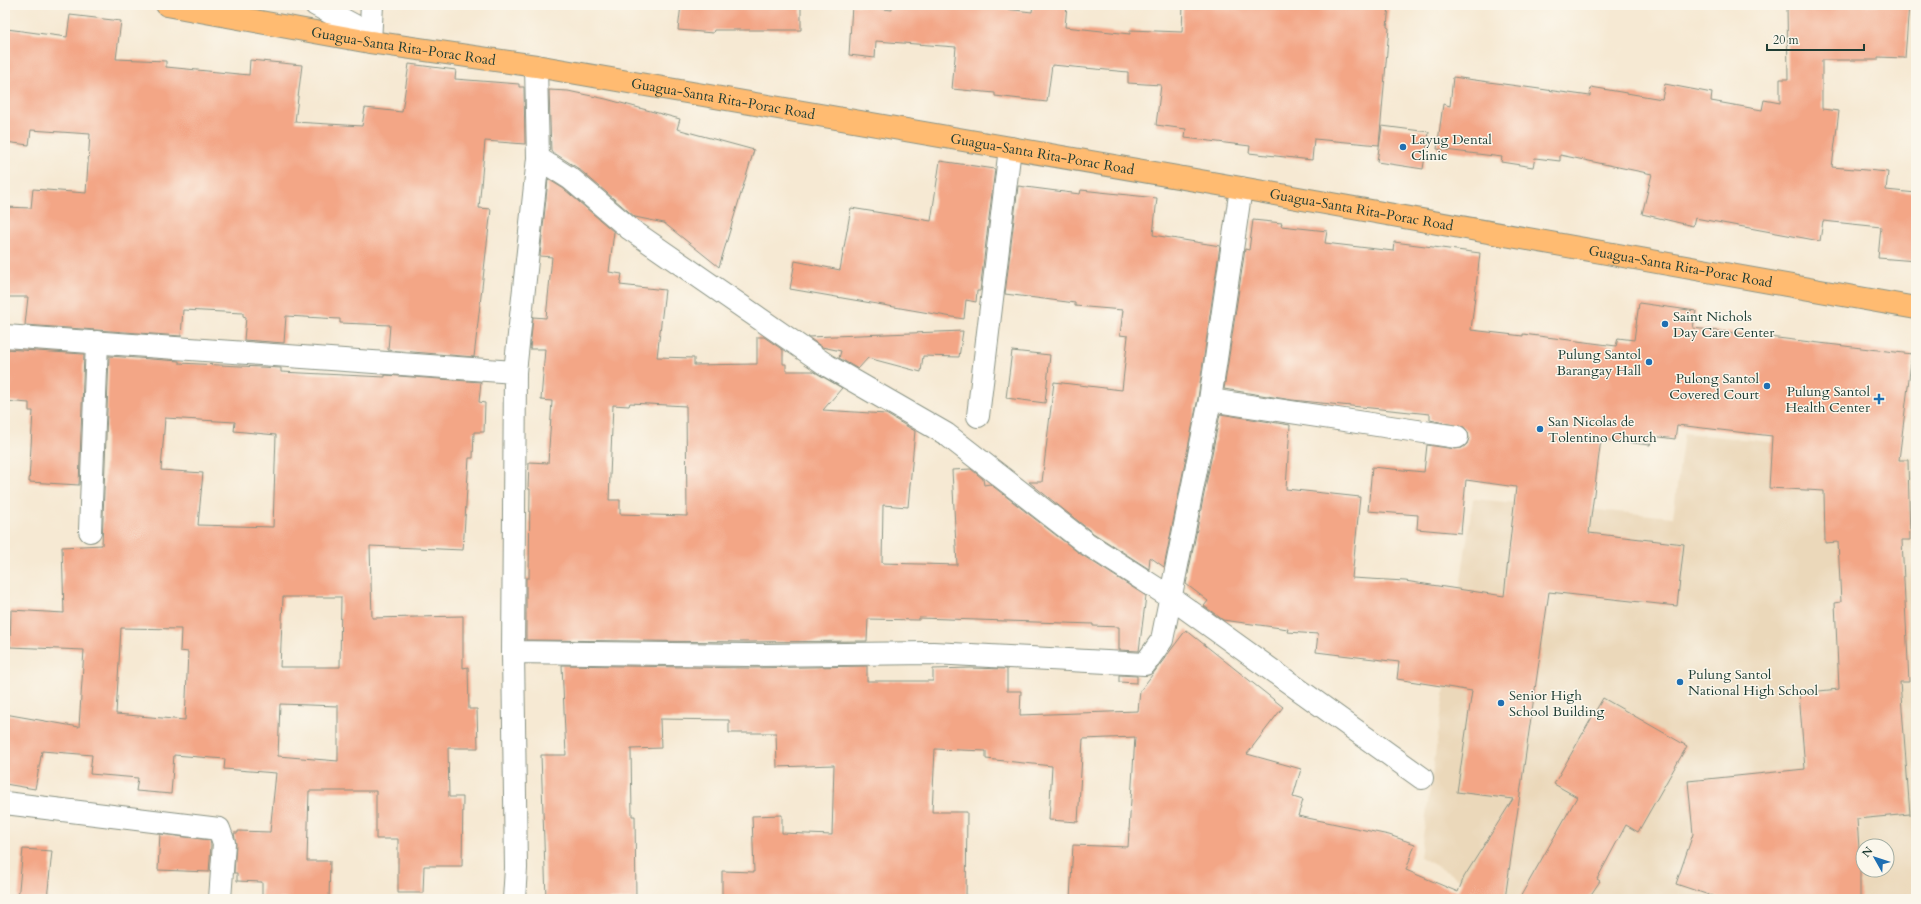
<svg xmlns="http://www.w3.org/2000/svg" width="1921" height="904" font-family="Cardo,serif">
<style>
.built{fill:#ebd8ba;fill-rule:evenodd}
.building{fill:#f3a686;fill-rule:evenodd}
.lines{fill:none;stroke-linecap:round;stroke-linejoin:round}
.minor-casing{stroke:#8a9384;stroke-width:24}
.major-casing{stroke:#8a9384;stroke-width:24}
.minor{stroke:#fff;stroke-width:22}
.major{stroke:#ffbb71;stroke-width:22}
.poi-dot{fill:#1f6fb2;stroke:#fbf7ec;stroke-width:1.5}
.labels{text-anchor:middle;stroke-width:3;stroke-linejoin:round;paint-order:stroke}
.street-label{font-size:14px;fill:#1f3d34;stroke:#fbf7ec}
.poi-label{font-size:14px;fill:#1f3d34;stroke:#fbf7ec;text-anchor:start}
</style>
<rect width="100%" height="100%" fill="#fbf7ec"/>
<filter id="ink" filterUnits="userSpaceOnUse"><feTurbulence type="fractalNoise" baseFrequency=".025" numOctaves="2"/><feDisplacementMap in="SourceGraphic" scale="8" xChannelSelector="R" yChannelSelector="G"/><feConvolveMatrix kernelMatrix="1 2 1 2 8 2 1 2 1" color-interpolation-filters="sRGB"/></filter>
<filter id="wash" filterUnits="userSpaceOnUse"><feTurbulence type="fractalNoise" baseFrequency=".012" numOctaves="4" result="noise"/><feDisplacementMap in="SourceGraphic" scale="16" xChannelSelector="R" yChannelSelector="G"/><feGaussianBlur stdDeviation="0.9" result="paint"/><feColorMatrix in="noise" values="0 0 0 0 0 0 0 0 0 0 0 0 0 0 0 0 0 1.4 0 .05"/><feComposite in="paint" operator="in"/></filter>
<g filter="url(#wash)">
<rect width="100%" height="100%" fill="#f6e9d3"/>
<!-- built -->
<path class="built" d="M1684 433 1913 457 1916 899H1496L1420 857 1473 499 1673 517ZM1863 846H1887V870H1863Z"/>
<g id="blocks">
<!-- building -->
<path class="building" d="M681 5H801V30H714L713 33 678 30Z
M852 5 892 10V5H970L1032 12 1033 5H1067L1065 27 1130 34V30L1182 32 1183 5H1389L1387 27 1389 28 1379 145 1314 139 1312 160 1249 153 1250 146 1185 138 1186 129 1156 125 1161 85 1128 83V72L1052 65 1047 102 995 96V93L952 89 956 47 876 41 875 58 849 55Z
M1787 5H1909L1905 58 1878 57V60H1822V109L1839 111 1832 167 1888 172 1886 190 1916 193V261L1878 258 1881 227 1823 221 1820 241 1695 218 1693 226 1642 214 1652 174 1560 155V161L1535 158 1533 167 1501 162 1502 157 1437 149 1443 104 1450 106 1453 77 1590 96 1591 87 1662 99 1665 84 1712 93 1711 101 1762 110 1764 100 1780 103V79H1788Z
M70 15 121 21 116 59 166 61V67L249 75 250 60 302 65 295 122 362 126 365 108 402 112 409 64 456 70 455 79 519 84V87H524L525 144 485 141 479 208 491 209 474 357 388 350 390 325 340 323V319L286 316 284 343 244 340 246 317 243 316V313L183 310 181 336 25 325 28 297H5V207L31 208 33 189 86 193 90 134 31 130 29 145 5 142V46L7 29 67 37Z
M549 90 568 91 606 99 680 119 677 129 754 150 719 267 664 223 635 217 579 169 551 151Z
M1382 126 1429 132 1423 169 1377 162Z
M940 161 995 169 980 291H977L976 302 966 300 964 319 790 289 795 261 840 270 851 208 931 221Z
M548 179 564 189 614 232 609 272 622 274 620 285 665 290 657 357 694 358V365L757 364V337H764L783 350V364H786V371H813L842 388 823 410 886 414 915 431 908 507 883 505 882 563 957 565 952 470 971 469 983 479 984 485 990 484 1079 553 1146 596 1139 651 1119 650V627L1093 626V624L919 618V620L868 619 867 641 748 642 526 640V578H529L530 489H528L529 462 548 463 552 401 541 400 545 349H530L533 317 546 318 552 257 540 256ZM630 403 686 406 687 516 620 514V500H609L613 405 629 406Z
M1018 186 1080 194 1081 190 1157 198 1153 235 1220 246 1198 398 1164 567 1150 557 1149 569 1093 533 1029 482H1042L1054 382 1122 390 1128 336 1120 335 1123 310 1075 306V303L1005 294Z
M1253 220 1282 223 1281 226 1327 231 1325 243 1393 251 1394 242 1480 253 1471 330 1523 336V334L1616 346 1618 338 1634 340 1639 303 1696 311 1693 328 1912 354 1899 460H1908L1910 540H1902L1909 682H1900L1910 814 1857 819 1860 863V899H1721L1676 884 1693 834 1688 781 1805 769 1799 693 1839 689 1835 603 1841 602 1838 542 1825 543 1824 491 1769 488 1772 436 1677 425 1675 439 1652 436 1650 445 1601 439 1589 533 1684 544 1677 606 1549 592 1505 899H1070L1073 845 1128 847 1135 737 1083 739 1078 822 1049 820 1052 766 986 759V751L935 749 932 812H967L966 899H722V871L754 872 752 816 782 815V833L832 835 834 765 777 767 776 733H729V720L660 719 661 748 631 749 632 816H635L636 899H546L541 755H566L562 665 748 668 867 666V681H933V669L971 668 1007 669V691H1021L1020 715 1138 711 1140 691 1186 630 1283 707 1247 754 1301 769 1293 797 1303 800 1298 816 1389 835 1415 844 1406 870 1458 892 1464 877 1513 799 1457 792 1472 691 1397 679 1399 662 1316 652 1318 634 1287 632 1288 629 1223 620 1204 606 1208 601 1186 584 1220 414 1290 425 1286 489 1360 497 1352 578 1405 581 1504 596 1516 487 1466 480 1461 533 1417 529 1418 515 1368 511 1372 467 1424 472 1427 445 1455 449 1462 448 1467 444 1469 438 1468 432 1464 427 1430 420V414L1292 400 1224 389 1245 249 1249 250Z
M963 331 959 357 923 356 921 372 868 358 858 369 839 358 841 351 822 347 808 337Z
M5 349 84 354 79 485 29 482 33 411H29V403L5 401Z
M1012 351 1050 355 1045 403 1006 398Z
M109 356 179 361V363L281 368V372L385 377V375L481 382 479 402 485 403 484 432H474L473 458H469L463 550 370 546 372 618 463 616V668L468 667 469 709H477L478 748H448L449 797H463L462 866H424L423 893H398V839H376V791H309L307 861H330L329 899H262V882L237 881V873H234L236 844 234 833H238V831L270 832 276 773 224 769 225 759 174 755 171 794 136 791 138 778 90 774 92 755 42 751 35 789 5 784V714L79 727 84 650 10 647 11 610 64 613 62 547 102 545ZM165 418 235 422 234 431 276 435 273 527 198 525 203 473 161 470ZM283 597H341L340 667H280ZM121 628 181 629 180 651 188 652 185 720 116 714ZM280 704 338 706V761L278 756Z
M1119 675 1137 676V683L1119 682Z
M1603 698 1687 746 1638 832 1626 825 1597 879 1600 881 1588 899H1519L1577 797 1554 784Z
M160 834 210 840 211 845 209 872 158 870Z
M23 849 52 851 47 899H18Z"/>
</g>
</g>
<g filter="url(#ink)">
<use href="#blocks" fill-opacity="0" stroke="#8a9384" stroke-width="1"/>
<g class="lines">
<!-- minor casing -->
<g class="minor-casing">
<path id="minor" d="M316 5 370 34
M370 42 372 5
M538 158 571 179 630 229 828 366 946 434 1086 543 1170 597 1422 778
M5 336 515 372
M1210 400 1457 437
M978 416 1010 148
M90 531 97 342
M513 652 748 655 933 653 1145 664 1162 640 1210 400 1241 188
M5 803 219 829 224 843 220 899
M514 899 516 868 513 652 515 372 538 158 536 66"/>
</g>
<!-- major casing -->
<g class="major-casing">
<g id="major">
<path id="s1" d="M167 5 370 42 536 66 1241 188 1916 308"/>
</g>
</g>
<!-- minor -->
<use href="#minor" class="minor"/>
<!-- major -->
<use href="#major" class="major"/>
</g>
</g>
<!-- markers -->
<g class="poi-dot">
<circle cx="1403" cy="147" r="4"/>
<circle cx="1665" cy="324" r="4"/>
<circle cx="1649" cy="362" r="4"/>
<circle cx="1767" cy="386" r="4"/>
<path d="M1877 393h4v4h4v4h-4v4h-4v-4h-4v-4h4z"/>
<circle cx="1540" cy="429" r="4"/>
<circle cx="1680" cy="682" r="4"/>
<circle cx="1501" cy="703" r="4"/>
</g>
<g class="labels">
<!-- street labels -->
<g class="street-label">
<text dy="5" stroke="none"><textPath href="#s1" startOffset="240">Guagua-Santa Rita-Porac Road</textPath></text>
<text dy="5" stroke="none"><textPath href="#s1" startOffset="564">Guagua-Santa Rita-Porac Road</textPath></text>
<text dy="5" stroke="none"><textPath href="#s1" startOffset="888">Guagua-Santa Rita-Porac Road</textPath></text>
<text dy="5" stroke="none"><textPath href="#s1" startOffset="1212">Guagua-Santa Rita-Porac Road</textPath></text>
<text dy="5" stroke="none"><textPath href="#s1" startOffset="1536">Guagua-Santa Rita-Porac Road</textPath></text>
</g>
<!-- poi labels -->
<g class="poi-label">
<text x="1411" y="144">Layug Dental<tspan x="1411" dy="16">Clinic</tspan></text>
<text x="1673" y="321">Saint Nichols<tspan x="1673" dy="16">Day Care Center</tspan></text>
<text x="1641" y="359" text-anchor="end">Pulung Santol<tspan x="1641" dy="16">Barangay Hall</tspan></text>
<text x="1759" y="383" text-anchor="end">Pulong Santol<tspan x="1759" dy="16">Covered Court</tspan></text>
<text x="1870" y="396" text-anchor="end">Pulung Santol<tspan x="1870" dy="16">Health Center</tspan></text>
<text x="1548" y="426">San Nicolas de<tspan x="1548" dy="16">Tolentino Church</tspan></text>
<text x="1688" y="679">Pulung Santol<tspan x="1688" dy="16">National High School</tspan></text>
<text x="1509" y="700">Senior High<tspan x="1509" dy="16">School Building</tspan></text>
</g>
</g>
<!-- margin -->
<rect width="1921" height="904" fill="none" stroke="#fbf7ec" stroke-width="20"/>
<!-- north arrow -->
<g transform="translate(1875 858) rotate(309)"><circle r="19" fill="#fbf7ec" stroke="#a3ada2"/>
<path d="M0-3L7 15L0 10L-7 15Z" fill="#1f6fb2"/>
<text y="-6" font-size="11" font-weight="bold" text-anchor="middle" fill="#1f3d34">N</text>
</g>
<!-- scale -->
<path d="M1767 44v6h97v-6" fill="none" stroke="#1f3d34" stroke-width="2"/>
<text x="1773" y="44" font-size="12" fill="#1f3d34" stroke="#fbf7ec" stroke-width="3" paint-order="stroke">20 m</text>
</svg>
